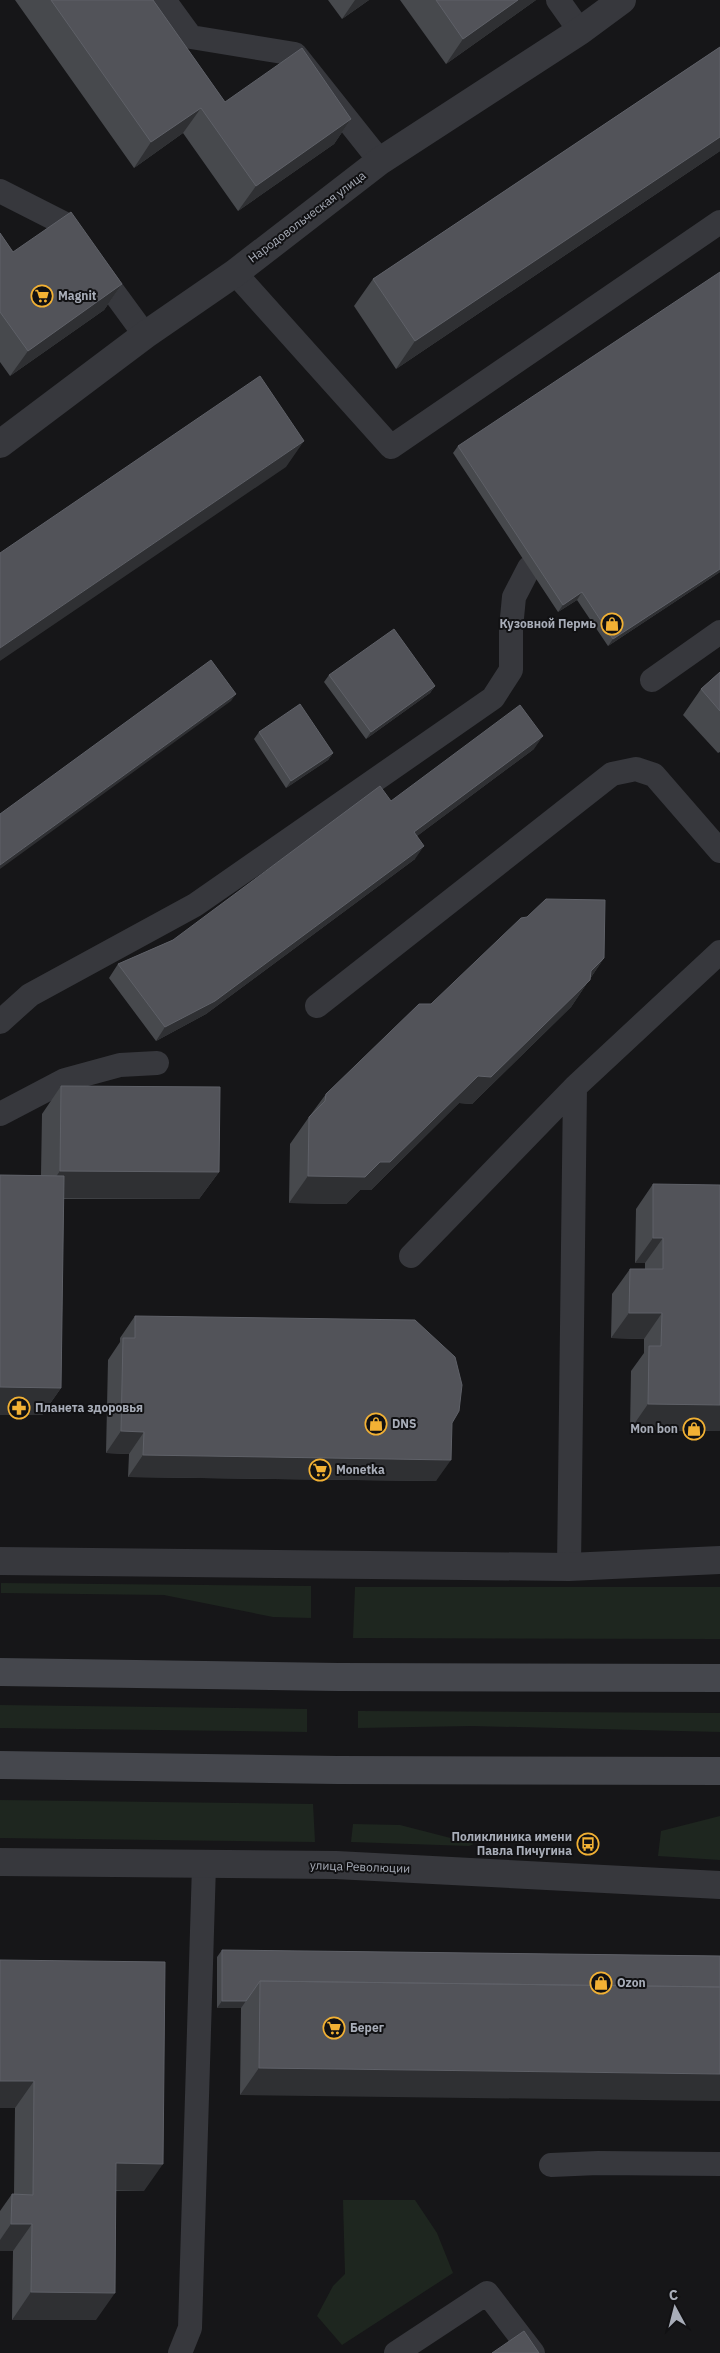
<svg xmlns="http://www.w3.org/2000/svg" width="720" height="2353" font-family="'IBM Plex Sans',sans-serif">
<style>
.green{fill:#1e261f}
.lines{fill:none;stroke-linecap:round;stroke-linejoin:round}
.service{stroke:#37383d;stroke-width:24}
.minor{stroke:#37383d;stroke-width:28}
.secondary{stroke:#45474d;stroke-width:28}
.wall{fill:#47494d}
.shaded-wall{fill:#2f3033}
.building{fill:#525359;stroke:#5f6168}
.labels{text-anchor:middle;stroke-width:4;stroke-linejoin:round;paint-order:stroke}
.street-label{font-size:12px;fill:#a8adb8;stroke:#111113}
.poi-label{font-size:12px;font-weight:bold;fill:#a8adb8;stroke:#111113;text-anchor:start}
</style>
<rect width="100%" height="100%" fill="#161618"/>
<!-- green -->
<path class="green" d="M1 1583 311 1586V1618L273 1617 164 1595 1 1593Z
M355 1587H720V1639L353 1638Z
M0 1705 307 1709V1732L0 1728Z
M358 1711 720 1713V1732L472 1726 358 1728Z
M0 1800 313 1804 315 1842 0 1838Z
M720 1816V1860L658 1856 661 1831Z
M353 1824 400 1825 474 1844 469 1846 351 1842Z
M343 2200H415L437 2233 453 2273 342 2345 317 2316 333 2286 345 2274Z"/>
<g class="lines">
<!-- service -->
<path class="service" d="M164 0 191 37 295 54 380 161
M558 0 580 31
M0 191 63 223 145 335
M235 273 391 447 720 222
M652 680 720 632
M317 1006 612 774 636 769 654 775 720 851
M0 1022 30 995 195 905 493 698 511 670V628L514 597 529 568
M0 1114 65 1080 120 1065 157 1063
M411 1256 575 1087 720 952
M569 1567 575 1087
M551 2165 598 2163 720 2164
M180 2353 190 2328 204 1865
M396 2353 487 2293 533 2353"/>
<!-- minor -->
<path class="minor" d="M0 444 145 335 235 273 380 161 580 31 622 0
M0 1561 569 1567 720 1560
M0 1862 336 1865 720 1885"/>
<!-- secondary -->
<path class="secondary" d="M0 1672 338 1677 720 1678
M0 1765 337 1770 720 1771"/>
</g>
<!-- wall -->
<path class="wall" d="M15 0H153L225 102 351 119 334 144 238 211 183 133 134 168Z
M328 0H369L342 19Z
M400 0H536L446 64Z
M720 47V151L396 369 354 306 373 279Z
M0 233 13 252 122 284 104 310 10 376 0 362Z
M458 446 720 572 608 646 577 600 558 612 453 453Z
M720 672V752L718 753 683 715 701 689Z
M329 675 435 686 430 693 366 739 324 682Z
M259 732 333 753 328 760 286 788 254 739Z
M534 749 417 836 415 859 206 1014 156 1041 109 978 118 964 173 940 391 801Z
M604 958 571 1007 472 1104 459 1103 371 1190H360L346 1204 289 1203 290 1144 309 1117 326 1094 431 1004Z
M61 1086 219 1172 199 1199H63L61 1388 42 1415H0V1175H41L42 1114Z
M653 1184 720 1431 630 1430 631 1371 644 1353V1339L611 1338 612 1294 630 1269H645V1263H635L636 1209Z
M135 1316 452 1423 436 1481 128 1477 129 1454 106 1453 108 1360 120 1342V1338Z
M222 1950 720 1956 240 2095 241 2008H217V1957Z
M0 1960 144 2191H116L96 2320H12L13 2251H0V2211L12 2194H14L15 2108Z"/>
<!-- shaded-wall -->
<path class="shaded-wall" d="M355 0H369L342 19Z
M518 0H536L446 64 463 39Z
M201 108 183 133 134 168 151 142Z
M351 119 334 144 238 211 256 186Z
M720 137V151L396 369 415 341Z
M122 284 104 310 10 376 28 351Z
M304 441 286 467 0 661V648Z
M720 569V572L608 646 613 639Z
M582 592 577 600 558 612 563 605Z
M435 686 430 693 366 739 371 732Z
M236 694 231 701 0 869V865Z
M543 736 534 749 405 845 414 832Z
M333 753 328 760 286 788 291 781Z
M424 846 415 859 206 1014 156 1041 165 1027Z
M604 958 571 1007 472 1104 459 1103 371 1190H360L346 1204 289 1203 308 1176 380 1162 478 1076Z
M60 1171 219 1172 199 1199 41 1198Z
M653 1238H663L645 1263H635Z
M629 1313H662L644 1339 611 1338Z
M0 1387 61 1388 42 1415H0Z
M648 1404 720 1405V1431L630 1430Z
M121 1431 144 1432 129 1454 106 1453Z
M143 1455 451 1460 436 1481 128 1477Z
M222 2001H246L241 2008H217Z
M259 2068 720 2074V2101L240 2095Z
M0 2081H34L15 2108H0Z
M116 2163 163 2164 144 2191 97 2190Z
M11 2224H32L13 2251H0V2240Z
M31 2292 115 2293 96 2320H12Z"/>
<!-- building -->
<path class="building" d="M51 0H153L225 102 302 48 351 119 256 186 201 108 151 142Z
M436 0H518L463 39Z
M720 47V137L415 341 373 279Z
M71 212 122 284 28 351 0 312V233L13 252Z
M720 272V569L613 639 582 592 563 605 458 446Z
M260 376 304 441 0 648V553Z
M394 629 435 686 371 732 329 675Z
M211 660 236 694 0 865V814Z
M720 672V711L701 689Z
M300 704 333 753 291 781 259 732Z
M520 705 543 736 414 832 424 846 215 1001 165 1027 118 964 173 940 380 786 391 801Z
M546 899 605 900 604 958 591 971 590 980 491 1077 478 1076 390 1162H380L365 1177 308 1176 309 1117 325 1101 326 1094 419 1004H431L521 918 527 917Z
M61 1086 220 1087 219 1172 60 1171Z
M0 1175 64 1176 61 1388 0 1387Z
M653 1184 720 1185V1405L648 1404 649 1346H661L662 1313H629L630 1269H663V1238H653Z
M135 1316 415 1320 455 1357 462 1385 459 1411 452 1423 451 1460 143 1455 144 1432 121 1431 123 1338H135Z
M222 1950 720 1956V1987L260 1981 246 2001H222Z
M0 1960 165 1962 163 2164 116 2163 115 2293 31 2292 32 2224H11L12 2194 33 2195 34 2081H0Z
M260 1981 720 1987V2074L259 2068Z
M524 2331 539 2353H492Z"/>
<!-- icons -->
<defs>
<g id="supermarket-ring" transform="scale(1.125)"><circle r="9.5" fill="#111113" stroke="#f2b134" stroke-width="1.5"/><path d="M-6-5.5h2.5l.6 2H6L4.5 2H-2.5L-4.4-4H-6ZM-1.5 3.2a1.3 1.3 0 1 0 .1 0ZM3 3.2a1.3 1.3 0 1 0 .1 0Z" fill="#f2b134"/></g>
<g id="shop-ring" transform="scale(1.125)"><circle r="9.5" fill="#111113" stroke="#f2b134" stroke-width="1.5"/><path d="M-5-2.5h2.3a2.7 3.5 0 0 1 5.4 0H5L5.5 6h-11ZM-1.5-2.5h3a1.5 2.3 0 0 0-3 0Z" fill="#f2b134"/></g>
<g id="pharmacy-ring" transform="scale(1.125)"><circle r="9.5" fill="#111113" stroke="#f2b134" stroke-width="1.5"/><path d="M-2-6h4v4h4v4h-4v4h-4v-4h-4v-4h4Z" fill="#f2b134"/></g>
<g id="bus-ring" transform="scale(1.125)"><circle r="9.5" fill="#111113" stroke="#f2b134" stroke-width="1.5"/><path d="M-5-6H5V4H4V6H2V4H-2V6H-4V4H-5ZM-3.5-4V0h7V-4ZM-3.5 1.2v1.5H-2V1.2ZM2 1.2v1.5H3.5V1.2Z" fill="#f2b134"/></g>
</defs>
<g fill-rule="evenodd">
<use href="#supermarket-ring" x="42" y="296"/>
<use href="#shop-ring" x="612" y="624"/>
<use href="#pharmacy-ring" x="19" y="1408"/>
<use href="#shop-ring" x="376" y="1424"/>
<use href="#shop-ring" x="694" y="1429"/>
<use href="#supermarket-ring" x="320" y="1470"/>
<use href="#bus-ring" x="588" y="1844"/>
<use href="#shop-ring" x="601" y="1983"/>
<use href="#supermarket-ring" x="334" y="2028"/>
</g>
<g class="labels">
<!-- street labels -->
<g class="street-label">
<text transform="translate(307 217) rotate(-37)" y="4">Народовольческая улица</text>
<text transform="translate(360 1867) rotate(2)" y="4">улица Революции</text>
</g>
<!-- poi labels -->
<g class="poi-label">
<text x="58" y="300">Magnit</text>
<text x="596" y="628" text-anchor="end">Кузовной Пермь</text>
<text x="35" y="1412">Планета здоровья</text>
<text x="392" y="1428">DNS</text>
<text x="678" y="1433" text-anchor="end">Mon bon</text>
<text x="336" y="1474">Monetka</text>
<text x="572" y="1841" text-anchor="end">Поликлиника имени<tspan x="572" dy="14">Павла Пичугина</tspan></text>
<text x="617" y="1987">Ozon</text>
<text x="350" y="2032">Берег</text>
</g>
</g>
<!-- north arrow -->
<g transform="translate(675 2308) rotate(353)" stroke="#111113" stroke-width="4" paint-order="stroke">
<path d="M0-4L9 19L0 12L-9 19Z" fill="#a8adb8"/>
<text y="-8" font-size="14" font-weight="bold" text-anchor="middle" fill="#a8adb8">С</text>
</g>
</svg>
